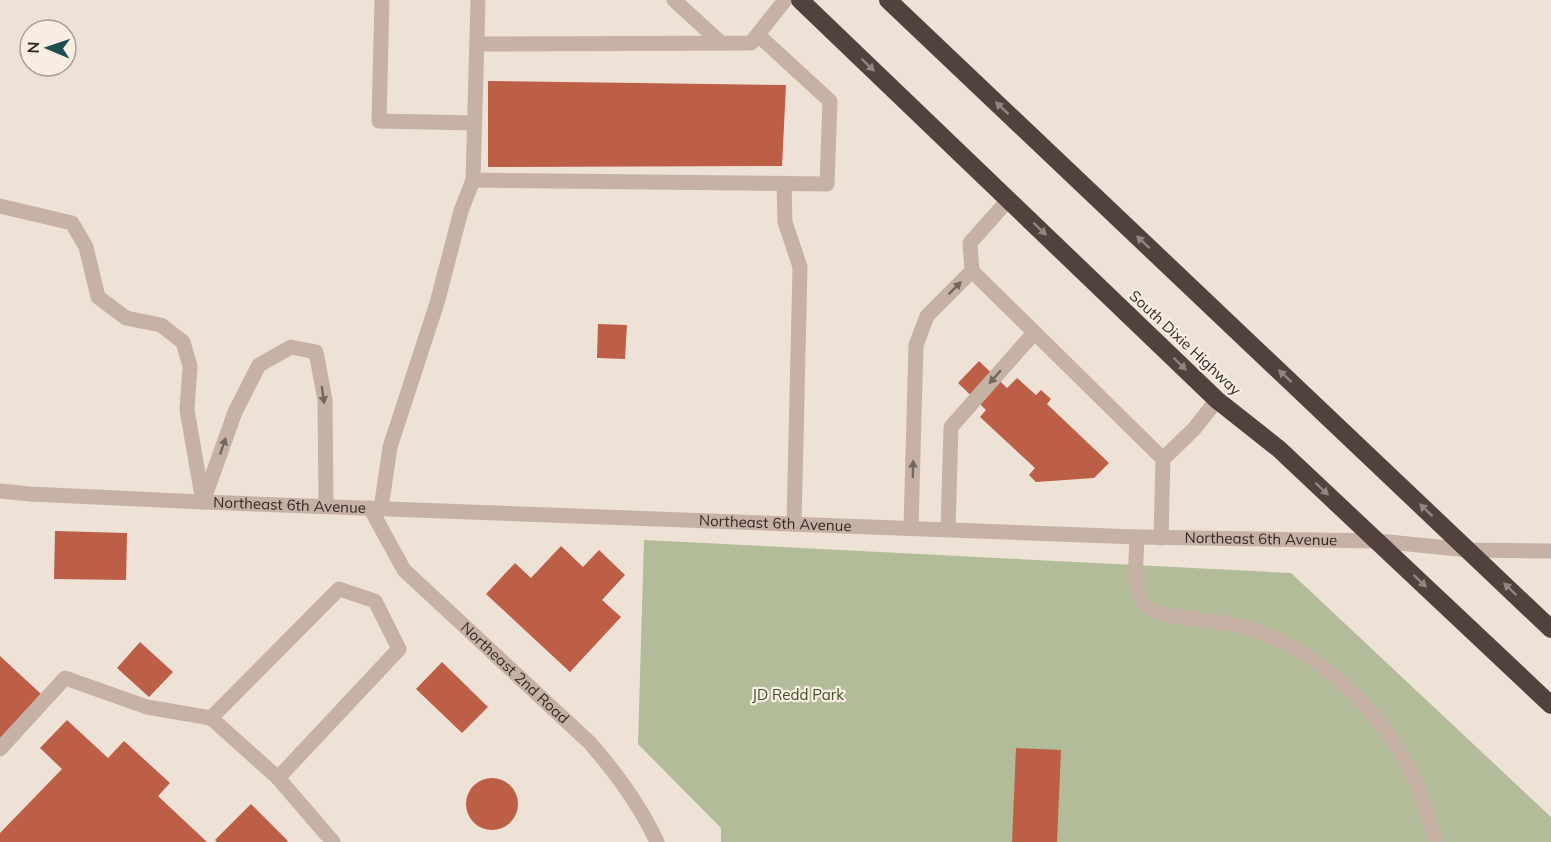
<svg xmlns="http://www.w3.org/2000/svg" width="1551" height="842" font-family="Mulish,sans-serif">
<style>
.green{fill:#b2bc99}
.building{fill:#bd5e47}
.lines{fill:none;stroke-linecap:round;stroke-linejoin:round}
.minor{stroke:#c5b2a5;stroke-width:15}
.highway{stroke:#52423d;stroke-width:18}
.oneway{fill:#94867f}
.oneway2{fill:#74675f}
.labels{text-anchor:middle;stroke-width:4.5;stroke-linejoin:round;paint-order:stroke}
.street-label{font-size:15px;fill:#322925;stroke:#f7ede3}
.park-label{font-size:15px;fill:#434e2b;stroke:#f7ede3}
</style>
<rect width="100%" height="100%" fill="#eee2d7"/>
<!-- green -->
<path class="green" d="M644 540 1291 573 1551 817V842H721V828L638 744Z"/>
<!-- building -->
<path class="building" d="M488 81 786 85 782 166 488 167Z
M598 324 627 325 625 359 597 358Z
M979 361 1007 388 1017 378 1036 395 1041 390 1051 399 1047 404 1109 463 1094 478 1036 482 1029 475 1035 468 980 417 986 410 958 383Z
M55 531 127 533 126 580 54 579Z
M561 546 583 567 599 550 625 575 602 600 621 617 570 672 486 594 515 563 531 578Z
M140 642 173 672 149 697 117 668Z
M0 656 41 694 0 738Z
M442 662 488 707 462 733 416 689Z
M67 720 108 758 124 741 170 783 158 796 207 842H0V833L62 769 40 748Z
M1016 748 1061 750 1057 842H1012Z
M466 804a26 26 0 1 1 52 0a26 26 0 1 1-52 0Z
M251 804 288 841 286 842H217L215 840Z"/>
<g class="lines">
<!-- minor -->
<g class="minor">
<path d="M382 0 379 121 475 123"/>
<path d="M674 0 721 43"/>
<path d="M477 44 751 43 785 0"/>
<path d="M473 180 827 184 830 101 758 35"/>
<path d="M784 183 785 222 800 267 794 524"/>
<path d="M1009 199 970 243 972 271 1163 459"/>
<path d="M0 206 72 223 86 247 98 297 126 318 161 325 183 342 190 366 187 410 203 502"/>
<path id="s1" d="M0 491 30 494 203 502 1137 537 1378 541 1469 550 1551 551"/>
<path d="M204 499 235 412 259 365 291 347 316 352 325 400 326 506"/>
<path id="s2" d="M370 508 404 570 590 743C617 774 640 805 657 842"/>
<path d="M381 509 390 447 437 303 461 211 473 180 478 0"/>
<path d="M911 528 916 345 927 316 972 271"/>
<path d="M948 529 951 427 1034 333"/>
<path d="M1137 537C1137 558 1130 592 1147 607 1162 619 1222 620 1245 627 1340 656 1416 745 1435 842"/>
<path d="M1161 538 1163 459 1194 429 1217 400"/>
<path d="M211 718 278 778"/>
<path d="M0 749 65 678 147 707 211 718 339 589 375 601 399 649 278 778 333 842"/>
</g>
<!-- highway -->
<path class="highway" d="M800 0 1217 400 1279 449 1551 705
M888 0 1551 629"/>
</g>
<!-- one-way arrows -->
<defs><path id="oneway-solid" d="M-6-.8H1V-3.2L6.5 0L1 3.2V.8H-6Z" transform="scale(1.5)"/></defs>
<g class="oneway">
<use href="#oneway-solid" transform="translate(868 65) rotate(44)"/>
<use href="#oneway-solid" transform="translate(1002 108) rotate(-137)"/>
<use href="#oneway-solid" transform="translate(1040 229) rotate(44)"/>
<use href="#oneway-solid" transform="translate(1143 242) rotate(-137)"/>
<use href="#oneway-solid" transform="translate(1180 364) rotate(44)"/>
<use href="#oneway-solid" transform="translate(1285 376) rotate(-137)"/>
<use href="#oneway-solid" transform="translate(1322 489) rotate(43)"/>
<use href="#oneway-solid" transform="translate(1426 510) rotate(-137)"/>
<use href="#oneway-solid" transform="translate(1420 581) rotate(44)"/>
<use href="#oneway-solid" transform="translate(1510 589) rotate(-136)"/>
</g>
<g class="oneway2">
<use href="#oneway-solid" transform="translate(955 288) rotate(-45)"/>
<use href="#oneway-solid" transform="translate(995 377) rotate(131)"/>
<use href="#oneway-solid" transform="translate(323 395) rotate(82)"/>
<use href="#oneway-solid" transform="translate(223 446) rotate(-71)"/>
<use href="#oneway-solid" transform="translate(913 469) rotate(-89)"/>
</g>
<g class="labels">
<!-- street labels -->
<g class="street-label">
<text transform="translate(1185 343) rotate(43)" y="5">South Dixie Highway</text>
<text dy="5" stroke="none"><textPath href="#s1" startOffset="290">Northeast 6th Avenue</textPath></text>
<text dy="5" stroke="none"><textPath href="#s1" startOffset="776">Northeast 6th Avenue</textPath></text>
<text dy="5" stroke="none"><textPath href="#s1" startOffset="1262">Northeast 6th Avenue</textPath></text>
<text dy="5" stroke="none"><textPath href="#s2" startOffset="222">Northeast 2nd Road</textPath></text>
</g>
<!-- park labels -->
<g class="park-label">
<text x="798" y="700">JD Redd Park</text>
</g>
</g>
<!-- north arrow -->
<g transform="translate(48 48) rotate(272)"><circle r="28" fill="#f7ede3" stroke="#a89f97" stroke-width="1.5"/>
<path d="M0-4.5L10 22L0 15L-10 22Z" fill="#1e4f50"/>
<text y="-9" font-size="16" font-weight="bold" text-anchor="middle" fill="#322925">N</text>
</g>
</svg>
